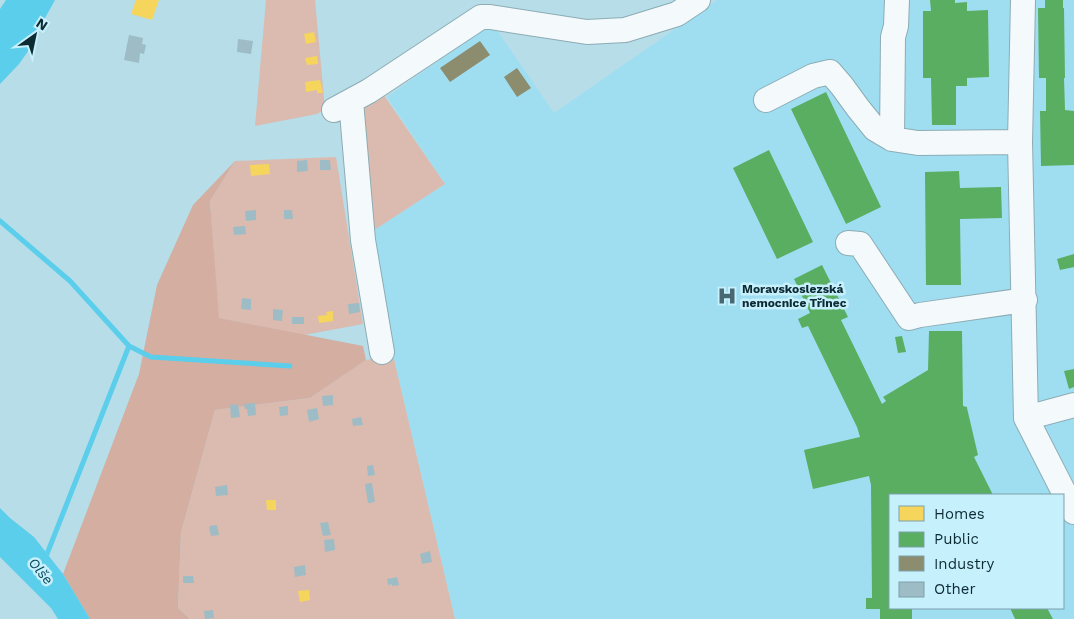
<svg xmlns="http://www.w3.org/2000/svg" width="1074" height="619" font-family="'Work Sans',sans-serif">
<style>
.built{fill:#9fdef1;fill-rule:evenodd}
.green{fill:#dbbbaf}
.forest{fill:#d3aea1}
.water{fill:#5aceeb}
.homes{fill:#f6d55c}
.public{fill:#5aae61}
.industry{fill:#8c8c6e}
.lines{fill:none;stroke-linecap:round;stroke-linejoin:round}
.stream{stroke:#5aceeb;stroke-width:5}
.building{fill:#9dbcc5}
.minor-casing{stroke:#8dacb4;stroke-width:26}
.minor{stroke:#f4fafc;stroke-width:24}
.labels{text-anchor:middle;stroke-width:5;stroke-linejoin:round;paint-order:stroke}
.poi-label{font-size:12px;font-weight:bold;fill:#0d2b33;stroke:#c7f0fd;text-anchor:start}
.water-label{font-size:14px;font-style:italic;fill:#0b4958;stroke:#c7f0fd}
</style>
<rect width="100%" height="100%" fill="#b6dde8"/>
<!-- built -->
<path class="built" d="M717 0H1074V619H455L365 236 445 184 387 97 492 23 554 113ZM890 495H1063V608H890Z"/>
<!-- green -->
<path class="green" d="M266 0H315L325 109 317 114 255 126Z
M381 91 445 184 365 236 362 111 366 102Z
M336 157 363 324 304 335 218 318 210 201 235 161Z
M393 355 455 619H190L178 608 181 532 215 410 310 398 366 360Z"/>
<!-- forest -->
<path class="forest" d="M235 161 210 201 219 318 363 346 366 360 310 398 215 410 181 532 178 608 190 619H90L63 574 139 374 157 285 193 205Z"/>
<!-- water -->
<path class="water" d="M6 0H55L45 18 36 40 19 64 0 84V9Z
M0 508 10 518 34 537 63 574 90 619H58L51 608 0 557Z"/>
<!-- homes -->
<path class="homes" d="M136 0H159L152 20 131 14Z
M314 32 316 42 306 44 304 34Z
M317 56 318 64 307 65 305 58Z
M320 80 323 93H317V90L306 92 305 82Z
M269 164 270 174 251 176 250 165Z
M333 311V321L319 323 318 316 327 315 326 312Z
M266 500H276V510H267Z
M309 590 310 600 300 602 298 591Z"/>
<!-- public -->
<path class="public" d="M930 0H955V3L967 2V11L988 10 989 77 967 78V86H956V125H932L931 78H923V11H931Z
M1045 0H1063V8H1064L1065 78H1064L1065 110 1074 111V165L1041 166 1040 111H1046V78H1039L1038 8H1045Z
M826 92 881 207 846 224 791 109Z
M769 150 813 242 777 259 733 168Z
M959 171 960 188 1001 187 1002 218 960 219 961 285H926L925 172Z
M1074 254V267L1060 270 1057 259Z
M822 265 848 317 841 320 882 404 886 401 883 397 928 370 929 331H962L963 406 967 407V408L978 455 974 457 993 495H890V608H912V619H880V609H866V598H872L871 485 869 476 813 489 804 450 860 437 857 427 808 326 802 328 798 319 810 313 794 279Z
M902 336 906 352 898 353 895 337Z
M1074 369V387L1069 389 1064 371Z
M1010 608H1047L1053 619H1015Z"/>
<!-- industry -->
<path class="industry" d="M480 41 490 55 450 82 440 68Z
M517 68 531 88 517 97 504 77Z"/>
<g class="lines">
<!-- stream -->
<path class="stream" d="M0 221 70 281 129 346 45 559
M129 346 151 357 290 366"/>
</g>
<!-- building -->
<path class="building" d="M129 35 143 38 142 44 146 45 144 54 140 53 139 63 124 60Z
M238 39 253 41 251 54 237 52Z
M307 160 308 171 297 172V161Z
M320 160H330L331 170H320Z
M256 210V220L246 221 245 211Z
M284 210H292L293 219H284Z
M245 226 246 234 234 235 233 227Z
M242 298 251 299V310L241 309Z
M359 303 360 312 349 314 348 304Z
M273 309 283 310 282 321 273 320Z
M292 317H304V324H292Z
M333 395V405L323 406 322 396Z
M255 403 256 415 248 416 247 409H245L244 404Z
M238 404 240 417 231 418 230 405Z
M288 406V415L280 416 279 407Z
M317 408 319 419 309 422 307 410Z
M361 417 363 425 353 426 352 419Z
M373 465 375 475 368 476 367 466Z
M372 483 375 502 368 503 365 484Z
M227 485 228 495 216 496 215 487Z
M328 522 331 535 323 536 320 523Z
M217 525 219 535 211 536 209 526Z
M334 539 335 550 325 552 324 540Z
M430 551 432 562 422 564 420 554Z
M305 565 306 575 295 577 294 567Z
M183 576H193L194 583H183Z
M397 577 399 585 392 586V584L388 585 387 579Z
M213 610 214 618 205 619 204 611Z"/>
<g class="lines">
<!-- minor casing -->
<g class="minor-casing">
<path id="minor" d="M1023 0 1020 142 1026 418 1074 512
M766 100 813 76 830 72 842 86 858 108 875 129 892 139 918 143 1020 142
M351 101 363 240 382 352
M334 110 369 91 481 17H490L587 32 625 30 677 14 698 0
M892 139 893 37 896 26 897 0
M848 243 860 244 909 318 920 315 1025 300
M1026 418 1074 405"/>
</g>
<!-- minor -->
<use href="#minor" class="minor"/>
</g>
<!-- icons -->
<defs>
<g id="hospital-bare" transform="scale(1.5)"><path d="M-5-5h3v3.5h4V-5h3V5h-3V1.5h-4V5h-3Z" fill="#486972" stroke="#c7f0fd" stroke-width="2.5" paint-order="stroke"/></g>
</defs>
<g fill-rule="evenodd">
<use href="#hospital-bare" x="727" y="296"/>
</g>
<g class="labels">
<!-- poi labels -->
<g class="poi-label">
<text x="742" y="293">Moravskoslezská<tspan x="742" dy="14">nemocnice Třinec</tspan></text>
</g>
<!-- water labels -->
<g class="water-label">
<text transform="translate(41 571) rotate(50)" y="5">Olše</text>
</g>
</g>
<!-- legend -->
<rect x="889" y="494" width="175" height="115" fill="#c7f0fd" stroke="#7da1ac"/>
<rect x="899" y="506" width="25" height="15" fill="#f6d55c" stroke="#7da1ac"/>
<text x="934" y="519" font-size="15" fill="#0d2b33">Homes</text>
<rect x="899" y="532" width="25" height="15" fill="#5aae61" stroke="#7da1ac"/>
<text x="934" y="544" font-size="15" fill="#0d2b33">Public</text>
<rect x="899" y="556" width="25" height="15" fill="#8c8c6e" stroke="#7da1ac"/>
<text x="934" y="569" font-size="15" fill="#0d2b33">Industry</text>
<rect x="899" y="582" width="25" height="15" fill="#9dbcc5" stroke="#7da1ac"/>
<text x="934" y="594" font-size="15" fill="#0d2b33">Other</text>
<!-- north arrow -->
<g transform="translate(35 35) rotate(33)" stroke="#c7f0fd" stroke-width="4" paint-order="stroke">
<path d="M0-4L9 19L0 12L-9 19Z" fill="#0d2b33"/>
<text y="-8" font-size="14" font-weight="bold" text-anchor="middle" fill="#0d2b33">N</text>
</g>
</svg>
